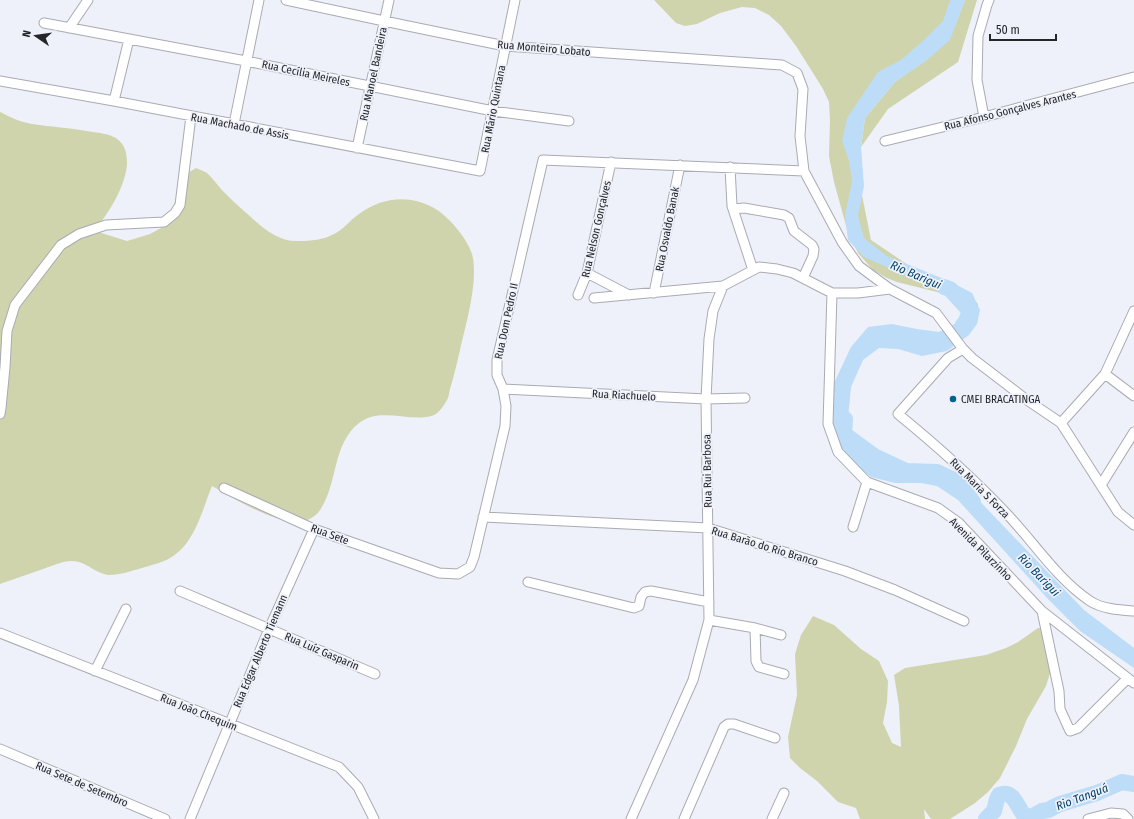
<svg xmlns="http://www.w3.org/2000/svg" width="1134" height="819" font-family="'Fira Sans Condensed',sans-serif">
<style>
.green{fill:#cfd4ac}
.water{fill:#bcdcf7}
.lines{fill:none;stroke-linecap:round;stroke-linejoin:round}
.river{stroke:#bcdcf7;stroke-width:16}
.minor-casing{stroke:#a9abb3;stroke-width:11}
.minor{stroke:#fff;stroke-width:9}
.poi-dot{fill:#056090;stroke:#eef1fa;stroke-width:1.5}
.labels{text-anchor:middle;stroke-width:3.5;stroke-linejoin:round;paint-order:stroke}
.street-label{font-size:11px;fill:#252629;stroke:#eef1fa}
.poi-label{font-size:11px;fill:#252629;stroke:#eef1fa;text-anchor:start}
.water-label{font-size:12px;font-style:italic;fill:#00426a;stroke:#eef1fa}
</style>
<rect width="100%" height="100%" fill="#eef1fa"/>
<!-- green -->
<path class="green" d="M654 0H963L955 26 965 0H977L958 62 888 109 861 147 865 118 895 82 916 67 857 103 860 185 871 240 920 273 966 290 978 304 977 313 966 310 961 301 949 295 897 282 887 278 873 270 858 253 847 229 834 182 829 156 830 121 829 102 823 89 796 46 781 26 769 15 755 8 742 7 720 13 697 24 685 26 676 23Z
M0 112C10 117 20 122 32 124 52 127 72 128 93 132 100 133 109 134 116 138 126 145 127 154 127 165 124 190 109 211 95 231L127 241 150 234 161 228 173 208 181 184 186 174 196 168C200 170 204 171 207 173 214 179 219 188 226 194 231 200 238 205 244 211 260 225 276 242 299 241 311 241 323 240 334 234 343 230 350 220 359 214 381 197 410 194 434 208 448 216 467 238 472 254 479 280 466 323 460 350 457 363 454 376 450 389 449 392 449 397 447 400 444 405 439 413 434 415 433 416 426 417 426 417 403 420 379 408 359 423 346 433 340 449 336 465 332 480 329 497 320 510 299 542 236 499 212 486 202 510 195 544 170 558 162 563 151 565 142 568 131 571 120 575 109 575 96 574 86 561 72 561 62 561 52 566 43 569 29 574 14 579 0 584Z
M813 616 834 625 861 649 879 661 888 681 887 702 883 723 892 743 901 747 899 706 894 675 905 668 986 655 1006 648 1018 642 1038 628H1050L1053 664 1046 686 1027 719 1016 746 1000 778 988 792 975 803 950 819H931L924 809 925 819H860L856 808 838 802 817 781 800 768 790 758 788 737 797 695 795 654 801 635Z"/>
<!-- water -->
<path class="water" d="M950 0H965L950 40 926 61 895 82 865 118 861 147 864 186 858 216 864 238 887 256 949 281 972 293 980 310 977 324 969 335 947 351 922 356 898 349 879 348 863 360 851 387 848 418 850 438 870 457 902 474 944 475 968 489 1084 610 1134 648V668L1080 631 1048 599 958 500 937 486 921 483H895L871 477 851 462 839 447 832 425 834 383 851 347 868 327 892 324 917 329 939 332 962 320 967 303 864 257 848 240 845 215 852 181 849 161 842 141 847 118 878 72 901 60 925 39 943 21Z"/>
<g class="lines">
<!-- river -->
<path class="river" d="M944 287 950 289 970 311 965 323 963 325
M845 419 844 434 874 456 906 471 937 472 958 482 973 502
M986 819 994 811 997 799 999 795C1014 789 1016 806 1024 815L1029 817 1033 816 1042 811 1048 810 1060 804 1097 793 1122 782 1134 784"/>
<!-- minor casing -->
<g class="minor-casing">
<path id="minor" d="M286 0 384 21 505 46 782 65 797 73 803 89 800 136 804 171 842 242 859 266 890 289 936 313 963 349 972 358 1027 400 1061 423 1118 512 1134 525
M44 23 246 61 493 111 569 121
M69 28 88 0
M0 81 114 101 480 171 515 0
M114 101 129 39
M984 117 977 80 978 36 987 5 989 0
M234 124 259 0
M885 141 984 117 1134 77
M357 148 389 0
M730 167 732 206 753 270
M733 209 744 208 784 215 789 218 794 231 812 245 814 249 813 256 803 278
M587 273 629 295
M890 289 858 293H832L828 424 838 452 867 482 938 508 959 523 1042 611 1134 683
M654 293 680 165
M578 295 587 273 611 162
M594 298 723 286 759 267 777 269 793 273 832 293
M963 349 948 358 898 414C936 445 972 477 1006 513 1034 542 1056 578 1090 601 1102 609 1120 610 1134 611
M1105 374 1134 396
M503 389 706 399 745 398
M0 414 1 408 5 367 7 331 15 305 61 245 79 234 106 225 164 222 175 213 180 205 191 116
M1061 423 1105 374 1134 311
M1101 485 1134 432
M224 488 314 529 439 573 458 574 470 567 474 557 505 426 506 406 503 389 497 375V360L543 160 804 171
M483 517 708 528 845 571 895 590 964 621
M853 527 867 482
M528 582 634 608 639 606 641 597 645 592 651 591 709 602
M180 591 375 674
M1042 611 1059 691 1060 709 1070 731 1078 728 1128 678
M709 620 755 628 781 635
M755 628 756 661 759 667 784 674
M0 633 339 767 358 787 374 819
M95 671 126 609
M0 749 165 819
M190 819 269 629 314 529
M631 819 693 680 709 620 706 399 709 339 713 311 723 286
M684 819 724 727 728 724H734L775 738
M772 819 784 793
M1088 819 1111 813 1123 814 1128 819"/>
</g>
<!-- minor -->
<use href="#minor" class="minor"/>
</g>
<!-- markers -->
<circle class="poi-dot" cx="953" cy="399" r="4"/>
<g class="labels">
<!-- street labels -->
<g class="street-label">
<text transform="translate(544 48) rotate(5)" y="4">Rua Monteiro Lobato</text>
<text transform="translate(306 73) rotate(12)" y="4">Rua Cecília Meireles</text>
<text transform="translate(373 74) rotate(-78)" y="4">Rua Manoel Bandeira</text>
<text transform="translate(493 109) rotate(-79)" y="4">Rua Mário Quintana</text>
<text transform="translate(1010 110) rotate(-14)" y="4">Rua Afonso Gonçalves Arantes</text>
<text transform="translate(240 126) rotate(11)" y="4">Rua Machado de Assis</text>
<text transform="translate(596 229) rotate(-77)" y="4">Rua Nelson Gonçalves</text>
<text transform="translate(667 229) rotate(-79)" y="4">Rua Osvaldo Banak</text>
<text transform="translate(506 321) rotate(-78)" y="4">Rua Dom Pedro II</text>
<text transform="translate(624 395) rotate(3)" y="4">Rua Riachuelo</text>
<text transform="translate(707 471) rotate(-91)" y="4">Rua Rui Barbosa</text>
<text transform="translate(980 488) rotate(45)" y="4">Rua Maria S Forza</text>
<text transform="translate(330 534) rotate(20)" y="4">Rua Sete</text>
<text transform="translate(765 546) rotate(17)" y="4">Rua Barão do Rio Branco</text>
<text transform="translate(981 549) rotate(45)" y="4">Avenida Pilarzinho</text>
<text transform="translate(260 651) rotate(-67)" y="4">Rua Edgar Alberto Tiemann</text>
<text transform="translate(322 651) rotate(23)" y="4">Rua Luíz Gasparin</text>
<text transform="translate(199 712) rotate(22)" y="4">Rua João Chequim</text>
<text transform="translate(82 784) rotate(23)" y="4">Rua Sete de Setembro</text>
</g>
<!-- poi labels -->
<g class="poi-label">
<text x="961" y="403">CMEI BRACATINGA</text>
</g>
<!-- water labels -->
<g class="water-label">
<text transform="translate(916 275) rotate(23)" y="4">Rio Barigui</text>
<text transform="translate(1039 575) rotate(46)" y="4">Rio Barigui</text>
<text transform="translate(1082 797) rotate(-21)" y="4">Rio Tanguá</text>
</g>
</g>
<!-- north arrow -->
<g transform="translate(36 36) rotate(283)" stroke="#eef1fa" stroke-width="3" paint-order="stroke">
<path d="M0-3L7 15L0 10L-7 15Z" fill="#252629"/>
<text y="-6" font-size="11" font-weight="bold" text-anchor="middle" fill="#252629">N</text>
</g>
<!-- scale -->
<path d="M990 34v6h66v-6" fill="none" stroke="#252629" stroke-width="2"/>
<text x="996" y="34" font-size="12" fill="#252629" stroke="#eef1fa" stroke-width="3" paint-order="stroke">50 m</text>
</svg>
